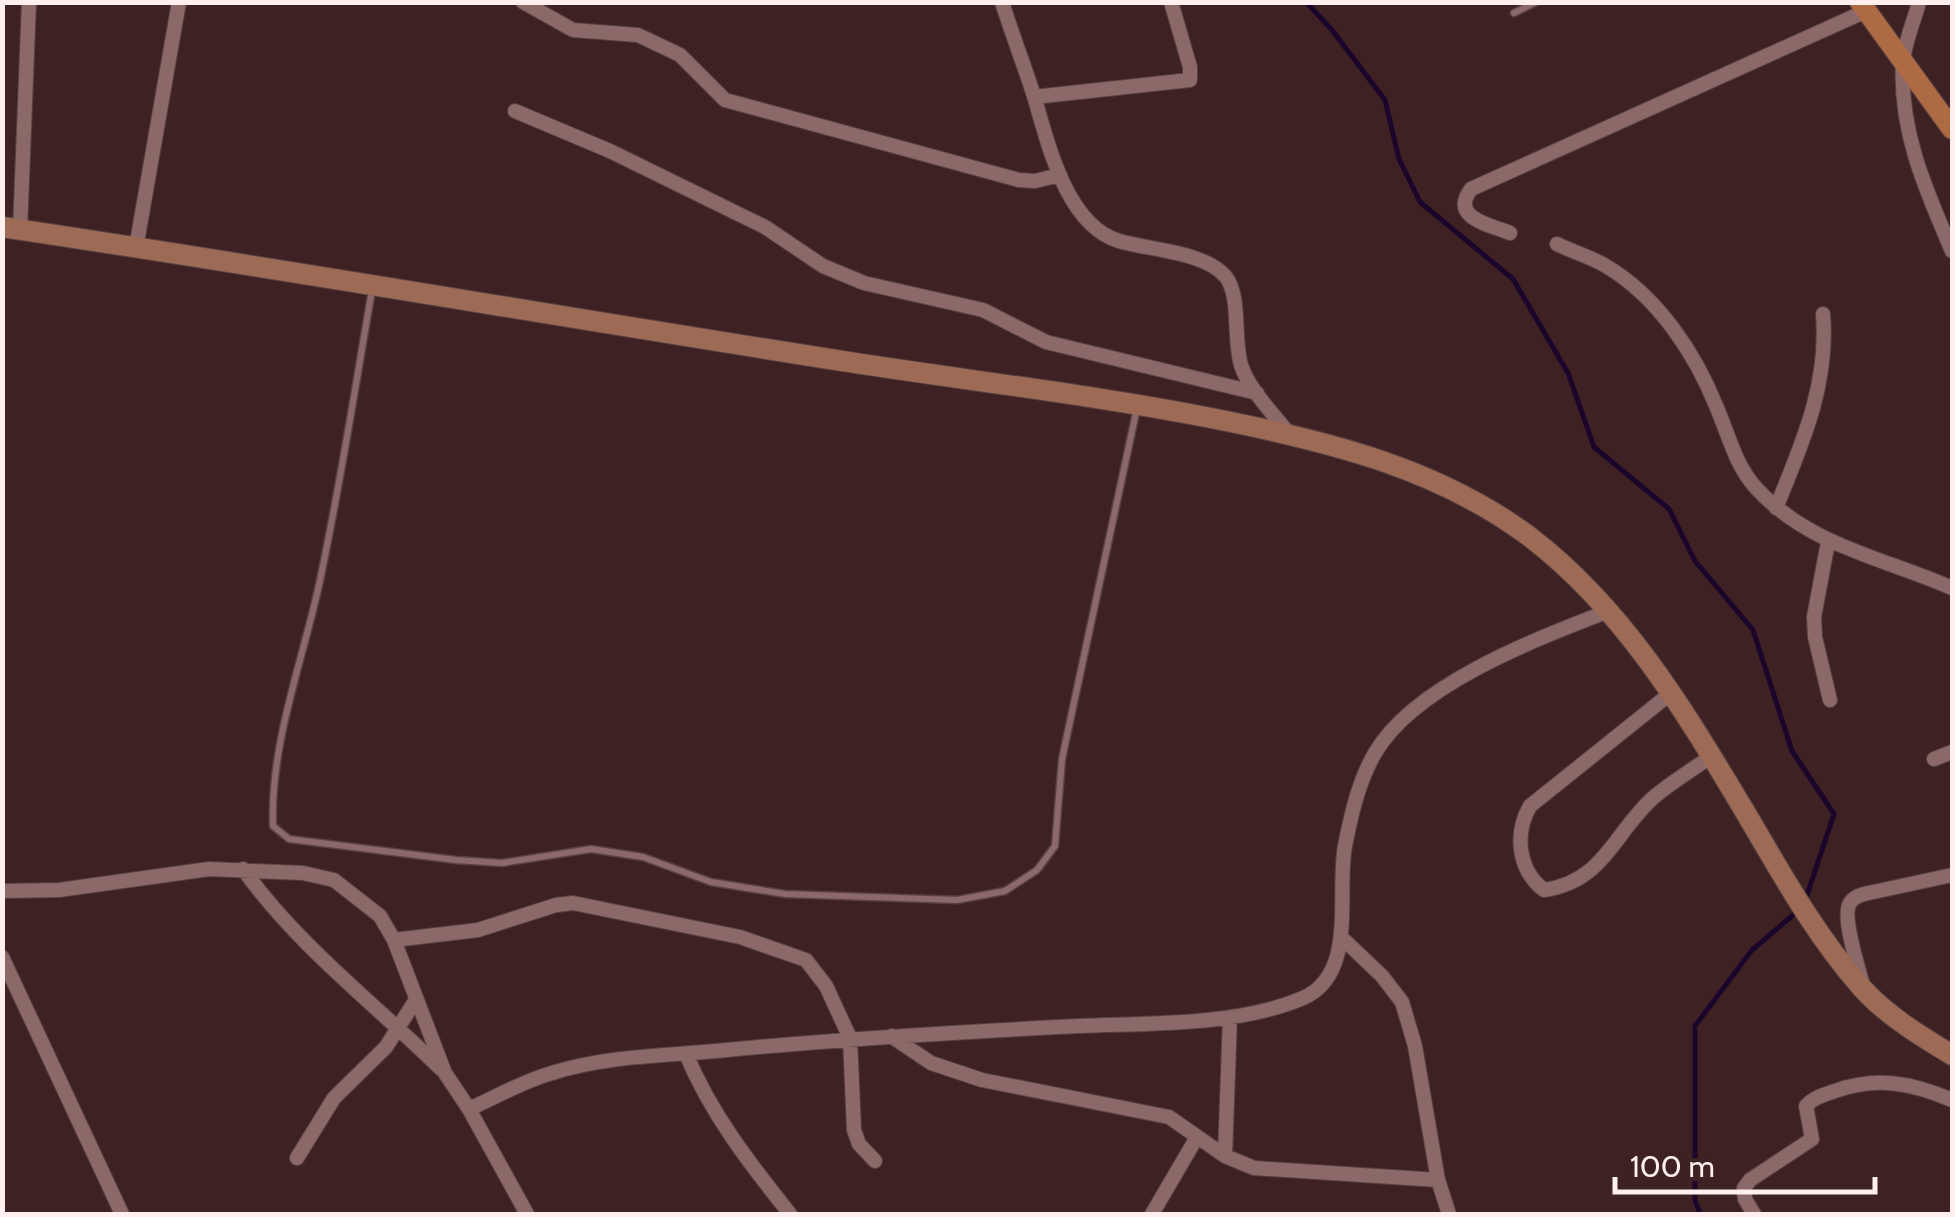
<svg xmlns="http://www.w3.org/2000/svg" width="1955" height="1217" font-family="Cabin,sans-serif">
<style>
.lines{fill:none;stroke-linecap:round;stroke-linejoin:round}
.stream{stroke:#1c052b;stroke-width:5}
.lane-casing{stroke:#594142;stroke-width:9}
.street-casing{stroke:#594142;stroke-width:16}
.secondary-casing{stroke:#594142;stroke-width:22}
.primary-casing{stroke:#594142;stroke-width:22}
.lane{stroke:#8c6969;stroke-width:6}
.street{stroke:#8c6969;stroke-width:14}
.secondary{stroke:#9d6a56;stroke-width:20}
.primary{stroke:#ae6a43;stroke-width:20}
</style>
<rect width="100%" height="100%" fill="#3e2223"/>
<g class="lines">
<!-- stream -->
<path class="stream" d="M1306 2 1332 30 1385 100 1399 159 1420 202 1513 279 1568 373 1594 447 1669 509 1695 561 1753 630 1792 751 1834 814 1805 901
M1700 1214 1695 1200V1026L1752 950 1799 910"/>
<!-- lane casing -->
<g class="lane-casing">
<path id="lane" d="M1514 13 1536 2
M372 290C355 388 340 487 319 585 302 663 270 745 273 826L289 839 456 860 502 863 591 849 643 857 711 882 785 894 957 900 1005 891 1037 870 1055 846 1062 759 1137 408"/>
</g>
<!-- street casing -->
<g class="street-casing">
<path id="street" d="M523 2 573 30 638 35 680 55 725 100 1019 180 1035 181 1060 175
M1002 2C1012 34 1024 65 1034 96 1048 143 1066 225 1119 241 1149 250 1206 252 1226 277 1241 297 1233 338 1241 365 1249 390 1273 413 1289 434
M1919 2C1914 22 1904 43 1903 63 1899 131 1926 190 1952 251
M1034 97 1190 80V67L1171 2
M515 111 610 151 765 227 823 266 864 283 983 310 1046 342 1257 393
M20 230 29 2
M1510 233C1488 224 1450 218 1471 189L1866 11
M1557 244C1573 252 1591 257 1606 266 1658 297 1695 353 1717 408 1729 436 1736 467 1757 489 1810 546 1884 558 1952 588
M136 248 179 2
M1776 508C1802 444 1829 384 1823 314
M1828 542 1814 617 1815 637 1830 700
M1671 693 1530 806C1514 834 1518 870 1544 890 1605 881 1614 832 1654 797 1672 782 1693 769 1712 756
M1934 759 1952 752
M243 869C298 946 374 1003 441 1069
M2 891 59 890 209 869 303 873 334 880 380 916 394 940 445 1073 469 1109 527 1214
M1341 937 1382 976 1402 1002 1415 1046 1438 1180 1449 1214
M394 940 478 930 556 905 573 903 740 937 806 960 826 986 850 1038 854 1130 859 1144 875 1161
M2 957 122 1214
M1863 986C1859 969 1841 916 1850 903 1854 897 1858 896 1864 894L1952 875
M891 1036 931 1063 982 1080 1169 1117 1225 1156 1254 1168 1438 1180
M686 1054C711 1114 750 1164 790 1214
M469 1109C496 1097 523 1081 552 1073 606 1056 661 1056 716 1051 837 1039 957 1032 1079 1026 1148 1023 1238 1026 1303 998 1358 974 1336 893 1345 846 1351 815 1359 780 1375 753 1415 684 1539 638 1611 610
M1225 1156 1230 1017
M297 1158 334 1098 386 1047 415 1001
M1152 1214 1197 1137
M1754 1214 1745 1199 1744 1188 1750 1180 1812 1139 1806 1106C1814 1097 1824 1095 1835 1091 1877 1076 1912 1083 1952 1100"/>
</g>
<!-- secondary casing -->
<g class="secondary-casing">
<path id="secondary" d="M2 227C285 269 567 318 849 362 971 381 1095 395 1216 419 1327 441 1438 468 1530 537 1624 609 1684 710 1744 810 1780 871 1815 935 1862 988 1886 1015 1922 1037 1952 1055"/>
</g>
<!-- primary casing -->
<g class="primary-casing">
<path id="primary" d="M1860 2 1952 129"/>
</g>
<!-- lane -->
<use href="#lane" class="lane"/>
<!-- street -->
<use href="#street" class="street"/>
<!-- secondary -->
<use href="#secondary" class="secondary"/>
<!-- primary -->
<use href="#primary" class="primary"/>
</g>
<!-- border -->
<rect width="1955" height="1217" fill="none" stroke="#ffefee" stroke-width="10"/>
<!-- scale -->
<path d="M1615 1177v15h260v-15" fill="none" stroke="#ffefee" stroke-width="5"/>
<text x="1630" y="1177" font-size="30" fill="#ffefee" stroke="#3e2223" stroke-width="8" paint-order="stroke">100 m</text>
</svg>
